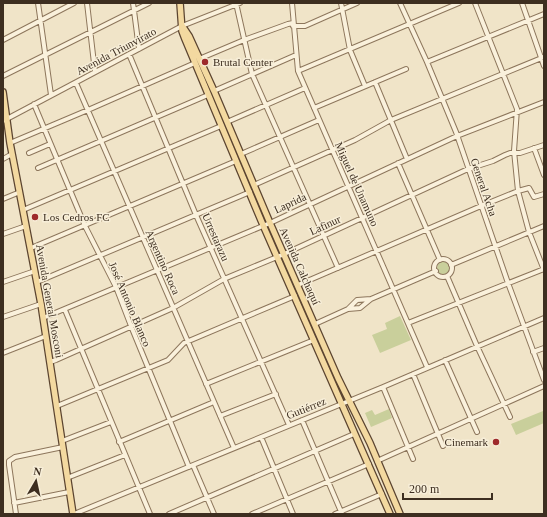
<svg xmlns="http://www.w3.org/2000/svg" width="547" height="517" font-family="'Times New Roman',serif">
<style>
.green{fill:#c9cf9b}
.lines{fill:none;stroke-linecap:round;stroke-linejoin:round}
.minor-casing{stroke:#8d765c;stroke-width:6}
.major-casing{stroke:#5b4430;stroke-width:8}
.minor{stroke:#faf1dc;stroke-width:4}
.major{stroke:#f3d9a0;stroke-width:5.5}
.poi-dot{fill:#9e2a2b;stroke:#f7eed8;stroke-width:1.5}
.labels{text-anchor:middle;stroke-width:3;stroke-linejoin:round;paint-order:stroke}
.street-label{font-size:11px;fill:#3d2e20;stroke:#f7eed8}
.poi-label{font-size:11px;fill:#3d2e20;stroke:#f7eed8;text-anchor:start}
</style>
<rect width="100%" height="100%" fill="#f0e4c8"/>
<!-- green -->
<path class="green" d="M437 268a7 7 0 1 1 14 0a7 7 0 1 1-14 0Z
M400 316 411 340 380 353 372 335 387 329 385 323Z
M389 409 392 418 371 427 365 413 372 410 375 415Z
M543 411 544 423 516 435 511 424Z"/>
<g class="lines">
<!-- minor casing -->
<g class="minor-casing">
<path id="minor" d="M38 3 51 95
M87 3 95 72
M133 3 139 49
M236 3 252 74 338 268
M292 3 298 71 427 367
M341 3 350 50 365 86
M400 3 427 62 456 132 508 283 544 380
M475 3 517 109 514 151 518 191 529 232 544 270
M522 3 544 66
M293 26H305L357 3
M3 40 74 3
M129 54 196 215 289 425
M199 59 244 40 288 24 293 23
M427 62 544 14
M298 71 459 3
M3 76 149 3
M375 82 407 159
M76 83 234 448
M214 91 296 55
M34 104 85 226 116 287 131 326 189 467
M314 108 406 69
M3 121 182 26 240 3
M227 122 305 88
M10 143 88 110 195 63
M534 148 544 175
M29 153 50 144
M241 154 319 120
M3 159 12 154
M398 163 440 260
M38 168 208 95
M254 185 355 140 391 120 544 57
M3 199 20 192
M23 210 221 126
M3 234 26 226
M31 248 236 161
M434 268a9 9 0 1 1 18 0a9 9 0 1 1-18 0Z
M451 265 544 226
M447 276 477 346 510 417
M3 282 35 271
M37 282 250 192
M298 285 481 206 518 191 529 188 534 197 544 194
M348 309 357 300 371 299 436 271
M65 310 150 514
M3 317 41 304
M43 318 270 223 457 136 544 102
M408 323 544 269
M315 324 348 309 360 308 371 299
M533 352 544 348
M3 353 46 336
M445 360 477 432
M50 362 56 360 173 308 224 279 282 255 468 169 493 161 505 155 510 153H520L544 145
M413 374 443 446
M206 384 314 340
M383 387 413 459
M57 406 168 360 184 343 295 296
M220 416 276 394
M302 420 342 514
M261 437 293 514
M62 441 111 422
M119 442 214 402
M377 461 544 386
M193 465 214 514
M67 478 125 455
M14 503 69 492
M16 514 9 465V461L15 457 63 447
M74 514 383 387 544 318
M169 514 354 434
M252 514 369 464
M335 514 382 494"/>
</g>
<!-- major casing -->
<g class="major-casing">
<path id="major" d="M180 3 182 31 185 39 263 225 390 514
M183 27 189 36 214 91 270 223 338 378 370 443 400 514
M3 92 10 143 41 304 73 514"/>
</g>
<!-- minor -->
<use href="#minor" class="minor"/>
<!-- major -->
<use href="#major" class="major"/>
</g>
<!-- markers -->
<g class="poi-dot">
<circle cx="205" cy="62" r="4"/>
<circle cx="35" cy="217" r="4"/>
<circle cx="496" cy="442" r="4"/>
</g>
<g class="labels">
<!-- street labels -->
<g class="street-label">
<text transform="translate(116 51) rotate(-28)" y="4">Avenida Triunvirato</text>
<text transform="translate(357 184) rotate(66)" y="4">Miguel de Unamuno</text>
<text transform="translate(484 187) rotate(71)" y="4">General Acha</text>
<text transform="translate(290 203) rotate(-25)" y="4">Laprida</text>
<text transform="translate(325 225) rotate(-25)" y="4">Lafinur</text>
<text transform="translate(216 237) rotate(66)" y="4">Urrestarazu</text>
<text transform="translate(163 262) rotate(66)" y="4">Argentino Roca</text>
<text transform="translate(300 266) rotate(66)" y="4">Avenida Calchaquí</text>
<text transform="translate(50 301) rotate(80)" y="4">Avenida General Mosconi</text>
<text transform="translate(130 304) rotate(67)" y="4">José Antonio Blanco</text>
<text transform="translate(306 408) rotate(-22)" y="4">Gutiérrez</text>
</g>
<!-- poi labels -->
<g class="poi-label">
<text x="213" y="66">Brutal Center</text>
<text x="43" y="221">Los Cedros FC</text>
<text x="488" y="446" text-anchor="end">Cinemark</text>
</g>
</g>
<!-- border -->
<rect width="547" height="517" fill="none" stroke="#3d2e20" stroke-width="8"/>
<!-- north arrow -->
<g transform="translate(36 481) rotate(9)" stroke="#f7eed8" stroke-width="3" paint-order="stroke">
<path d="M0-3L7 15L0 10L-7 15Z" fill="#3d2e20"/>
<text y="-6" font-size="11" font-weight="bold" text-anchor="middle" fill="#3d2e20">N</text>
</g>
<!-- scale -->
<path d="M403 493v6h89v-6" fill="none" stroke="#3d2e20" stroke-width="2"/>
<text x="409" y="493" font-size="12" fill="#3d2e20" stroke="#f7eed8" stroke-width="3" paint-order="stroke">200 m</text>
</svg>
